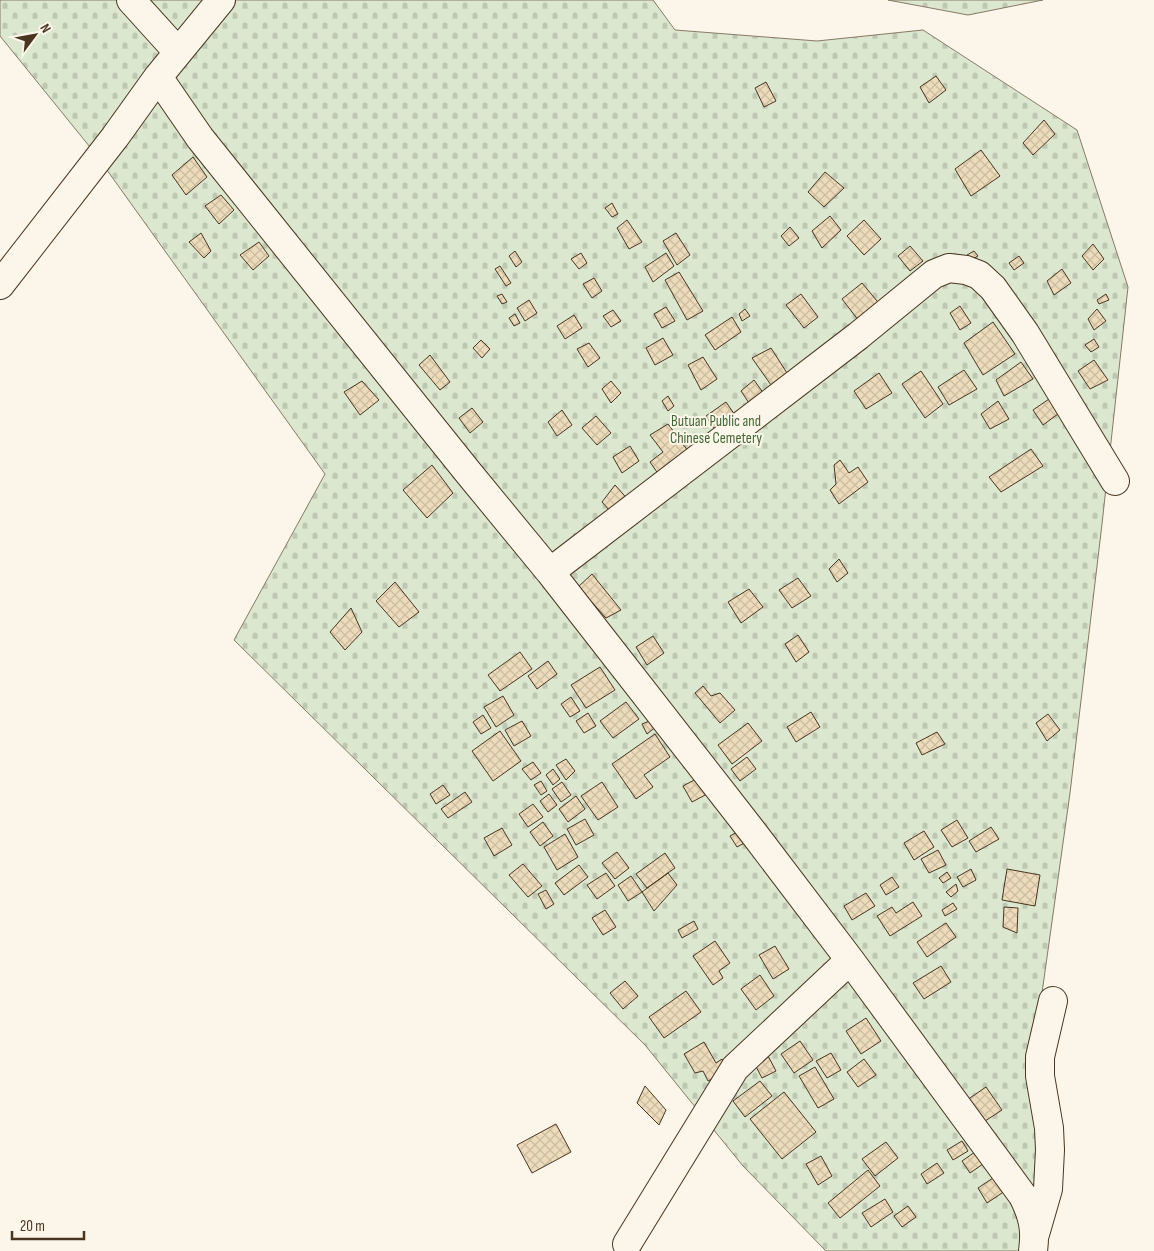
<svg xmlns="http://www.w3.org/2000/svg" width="1154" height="1251" font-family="'Sofia Sans Condensed',sans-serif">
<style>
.cemetery{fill:url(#cemetery-stones);stroke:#887966}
.building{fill:url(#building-cross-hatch);stroke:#4a3520}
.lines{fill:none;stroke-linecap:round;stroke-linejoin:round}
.minor-casing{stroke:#4a3520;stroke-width:30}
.minor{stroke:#fbf6e9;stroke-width:28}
.labels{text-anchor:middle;stroke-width:4;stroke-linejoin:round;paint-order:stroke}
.park-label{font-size:15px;fill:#436837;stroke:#fbf6e9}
</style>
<defs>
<pattern id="cemetery-stones" width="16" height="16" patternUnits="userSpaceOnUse" patternTransform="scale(1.25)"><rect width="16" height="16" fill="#dce7d0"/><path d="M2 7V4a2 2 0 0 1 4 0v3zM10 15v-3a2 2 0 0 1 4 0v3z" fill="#bec7b2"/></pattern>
<pattern id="building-cross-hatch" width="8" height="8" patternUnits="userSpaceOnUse" patternTransform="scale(1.25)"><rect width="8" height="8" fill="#ecdcbc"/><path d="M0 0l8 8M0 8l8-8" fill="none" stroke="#ccbda1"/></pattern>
</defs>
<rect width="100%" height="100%" fill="#fbf6e9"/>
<!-- cemetery -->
<path class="cemetery" d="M0 0H653L675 30 817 41 923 30 1077 130 1128 287 1102 524 1070 793 1041 1000 1044 1157 1024 1251H826L743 1166 645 1045 234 640 325 474 94 152 0 36Z
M888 0H1043L968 15Z"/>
<!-- building -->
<path class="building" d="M936 76 946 90 929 103 920 87Z
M766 82 776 101 764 107 755 88Z
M1044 120 1055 134 1033 155 1023 143Z
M981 150 1000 176 971 196 955 169Z
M193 157 207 177 186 195 172 175Z
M825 172 844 188 824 207 808 192Z
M221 195 234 210 219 224 205 206Z
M612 203 618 214 612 217 605 208Z
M830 216 841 230 822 248 812 231Z
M627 220 642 242 629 249 617 228Z
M864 220 881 239 864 255 847 236Z
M790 227 799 238 789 246 781 236Z
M201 233 211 251 204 258 189 242Z
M676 233 690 255 677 265 663 241Z
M259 242 269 256 253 270 240 255Z
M1093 244 1104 259 1093 270 1082 256Z
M910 246 923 261 910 271 898 256Z
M515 251 522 262 516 267 509 256Z
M974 251 978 256 971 260 967 255Z
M581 253 587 263 579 269 571 259Z
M666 253 674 266 653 282 645 267Z
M1019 256 1024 263 1014 270 1009 263Z
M500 266 511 283 506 286 495 269Z
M1062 269 1071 283 1054 295 1047 281Z
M679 272 703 311 687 320 665 280Z
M594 278 602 291 592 298 583 284Z
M862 283 882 307 862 325 842 299Z
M502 294 507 302 502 304 497 296Z
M801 294 818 317 804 328 786 305Z
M1106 294 1109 300 1099 304 1097 300Z
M529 300 537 313 525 321 517 308Z
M960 306 971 323 960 330 950 313Z
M666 307 675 321 662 328 654 314Z
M745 309 750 316 742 321 739 314Z
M1097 309 1106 321 1094 330 1088 319Z
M613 310 621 321 611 327 603 316Z
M515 314 520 323 514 326 509 318Z
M574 315 582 328 565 339 557 326Z
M732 317 741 332 715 350 705 335Z
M993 322 1015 354 983 375 964 343Z
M663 338 673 355 655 365 646 348Z
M1094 339 1099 347 1091 352 1085 345Z
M481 340 490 349 482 358 473 348Z
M589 343 600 358 588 367 577 349Z
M771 348 787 373 771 385 752 358Z
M430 355 450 382 440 390 419 365Z
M703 357 717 379 701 390 688 365Z
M1094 360 1108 380 1090 389 1078 371Z
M1021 362 1033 379 1004 396 996 380Z
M964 370 977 389 949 405 938 387Z
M921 371 943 404 925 418 902 384Z
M879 373 892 393 866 409 854 391Z
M754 380 769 401 753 409 741 391Z
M362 381 379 400 360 415 344 392Z
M611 381 621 393 611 403 602 389Z
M668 396 674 406 668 411 662 401Z
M1049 399 1058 414 1043 425 1033 410Z
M998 401 1009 419 990 429 981 414Z
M726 402 739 421 719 437 706 416Z
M472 408 483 422 470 433 459 418Z
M562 410 572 425 557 436 548 422Z
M596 416 611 433 597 445 582 428Z
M668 424 691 455 661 478 650 462 663 452 650 435Z
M630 446 639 461 622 473 613 457Z
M1031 449 1043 466 1001 492 989 477Z
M840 460 849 473 858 467 868 482 839 504 830 490 836 484 834 465Z
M432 465 453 493 427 518 403 490Z
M615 485 631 503 617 519 602 502Z
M839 559 848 573 837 582 829 569Z
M592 574 621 610 606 618 578 587Z
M798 578 811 596 792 608 779 590Z
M395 582 419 612 399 627 376 601Z
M749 589 763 607 741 623 728 602Z
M351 608 362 632 345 650 330 632Z
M798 635 809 652 796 662 785 644Z
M653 636 664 653 647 665 636 647Z
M520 652 532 669 500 691 488 675Z
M548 661 557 674 537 689 528 676Z
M600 667 615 690 586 708 571 685Z
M703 686 711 696 720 693 735 710 720 723 695 693Z
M503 696 514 715 496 727 484 707Z
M571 697 580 711 570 717 561 704Z
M626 702 639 719 613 738 600 721Z
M811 712 820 727 796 742 787 727Z
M588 713 596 726 584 733 576 721Z
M1048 714 1060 730 1047 741 1036 723Z
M483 715 491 728 481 734 473 722Z
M652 720 657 726 647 734 642 724Z
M522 721 531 736 514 746 505 730Z
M748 723 762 741 732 764 718 745Z
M500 731 521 761 493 781 472 751Z
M937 732 945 744 922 755 916 743Z
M655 734 670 757 644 775 653 787 636 799 612 764Z
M747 757 756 769 740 781 731 769Z
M566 759 575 771 566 780 556 765Z
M533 762 541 773 531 780 522 769Z
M553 769 560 779 553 785 546 775Z
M700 777 709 793 692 802 683 786Z
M541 781 547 791 541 795 534 785Z
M562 782 571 795 561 802 552 789Z
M602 782 618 807 598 820 581 796Z
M443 785 450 795 436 804 430 794Z
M465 792 472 802 448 818 441 809Z
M549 794 557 805 548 812 540 801Z
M576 796 585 809 568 822 559 809Z
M533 804 543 817 528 827 519 814Z
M585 819 594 835 576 845 567 829Z
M957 820 968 838 952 847 941 830Z
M543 822 553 836 540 846 530 832Z
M991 827 999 839 976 852 969 841Z
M502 828 512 845 494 856 484 838Z
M741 830 748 841 737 847 730 836Z
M924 831 934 847 914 860 904 843Z
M565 834 578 857 557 870 544 847Z
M938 850 946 865 929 873 921 859Z
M617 852 629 868 615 879 602 863Z
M665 853 675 868 647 888 636 874Z
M523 864 542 886 528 897 509 875Z
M579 865 588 877 564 895 555 883Z
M971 869 976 880 963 887 957 877Z
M1007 869 1040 875 1035 906 1002 900Z
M947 872 951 878 943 883 939 878Z
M606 873 615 886 597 899 587 885Z
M668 873 677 885 654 911 642 892Z
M631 876 642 892 628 901 618 885Z
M892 877 899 887 886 895 880 885Z
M956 884 958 891 951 897 946 892Z
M546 890 554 904 546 909 538 894Z
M866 893 875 906 852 920 844 906Z
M913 902 922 916 890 936 877 916 892 907 896 913Z
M953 903 957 909 945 916 942 910Z
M1004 907 1018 908 1017 933 1003 927Z
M605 910 616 927 603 935 592 918Z
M694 921 698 929 682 938 678 930Z
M946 923 956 937 927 957 917 942Z
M715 941 730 963 719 971 723 978 713 985 693 956Z
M775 946 789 969 773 979 759 955Z
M941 966 951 982 924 999 913 983Z
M760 975 774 996 756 1010 741 989Z
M625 981 638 996 623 1009 610 993Z
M686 991 701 1012 664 1038 649 1017Z
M866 1018 881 1041 861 1054 846 1031Z
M800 1041 813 1060 794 1073 781 1054Z
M704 1042 716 1063 722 1059 729 1070 708 1081 703 1071 695 1073 684 1054Z
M831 1053 841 1070 827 1078 816 1061Z
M767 1054 776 1071 762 1078 753 1061Z
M864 1059 876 1075 858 1087 847 1072Z
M815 1067 834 1099 818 1108 799 1076Z
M760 1081 772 1096 745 1117 733 1101Z
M645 1086 666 1110 659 1125 637 1103Z
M986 1087 1002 1110 982 1123 967 1100Z
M784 1092 816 1132 782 1159 750 1119Z
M556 1124 571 1152 532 1173 517 1145Z
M962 1141 968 1151 953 1160 947 1150Z
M886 1142 898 1158 875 1176 862 1159Z
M975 1152 983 1164 970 1173 962 1161Z
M821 1156 832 1176 818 1185 806 1164Z
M937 1163 944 1173 927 1184 921 1174Z
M868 1170 880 1186 840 1218 828 1203Z
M996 1176 1005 1191 987 1203 978 1188Z
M885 1199 893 1212 871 1227 862 1213Z
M908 1206 916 1217 902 1227 894 1216Z"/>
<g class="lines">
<!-- minor casing -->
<g class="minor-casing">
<path id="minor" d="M131 0 178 52
M221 0 158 77 200 138 467 471 550 572 752 831 850 960 1023 1196C1033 1216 1036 1229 1033 1251
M0 285 115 137 158 77
M550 572 858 336 934 274 949 268 966 270 979 275 993 288 1025 333 1115 481
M1035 1234 1048 1189 1050 1150 1049 1128 1040 1076V1057L1053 1001
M627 1244 735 1068 850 960"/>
</g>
<!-- minor -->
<use href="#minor" class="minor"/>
</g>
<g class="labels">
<!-- park labels -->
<g class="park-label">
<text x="716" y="426">Butuan Public and<tspan x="716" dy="17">Chinese Cemetery</tspan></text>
</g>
</g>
<!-- north arrow -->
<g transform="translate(35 35) rotate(58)" stroke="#fbf6e9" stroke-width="4" paint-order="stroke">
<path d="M0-4L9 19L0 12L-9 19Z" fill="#4a3520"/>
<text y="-8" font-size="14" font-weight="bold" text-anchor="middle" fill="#4a3520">N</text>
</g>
<!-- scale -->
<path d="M12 1231v8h72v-8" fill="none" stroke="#4a3520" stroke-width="2.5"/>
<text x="20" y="1231" font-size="15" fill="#4a3520" stroke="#fbf6e9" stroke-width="4" paint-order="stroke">20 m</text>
</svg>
